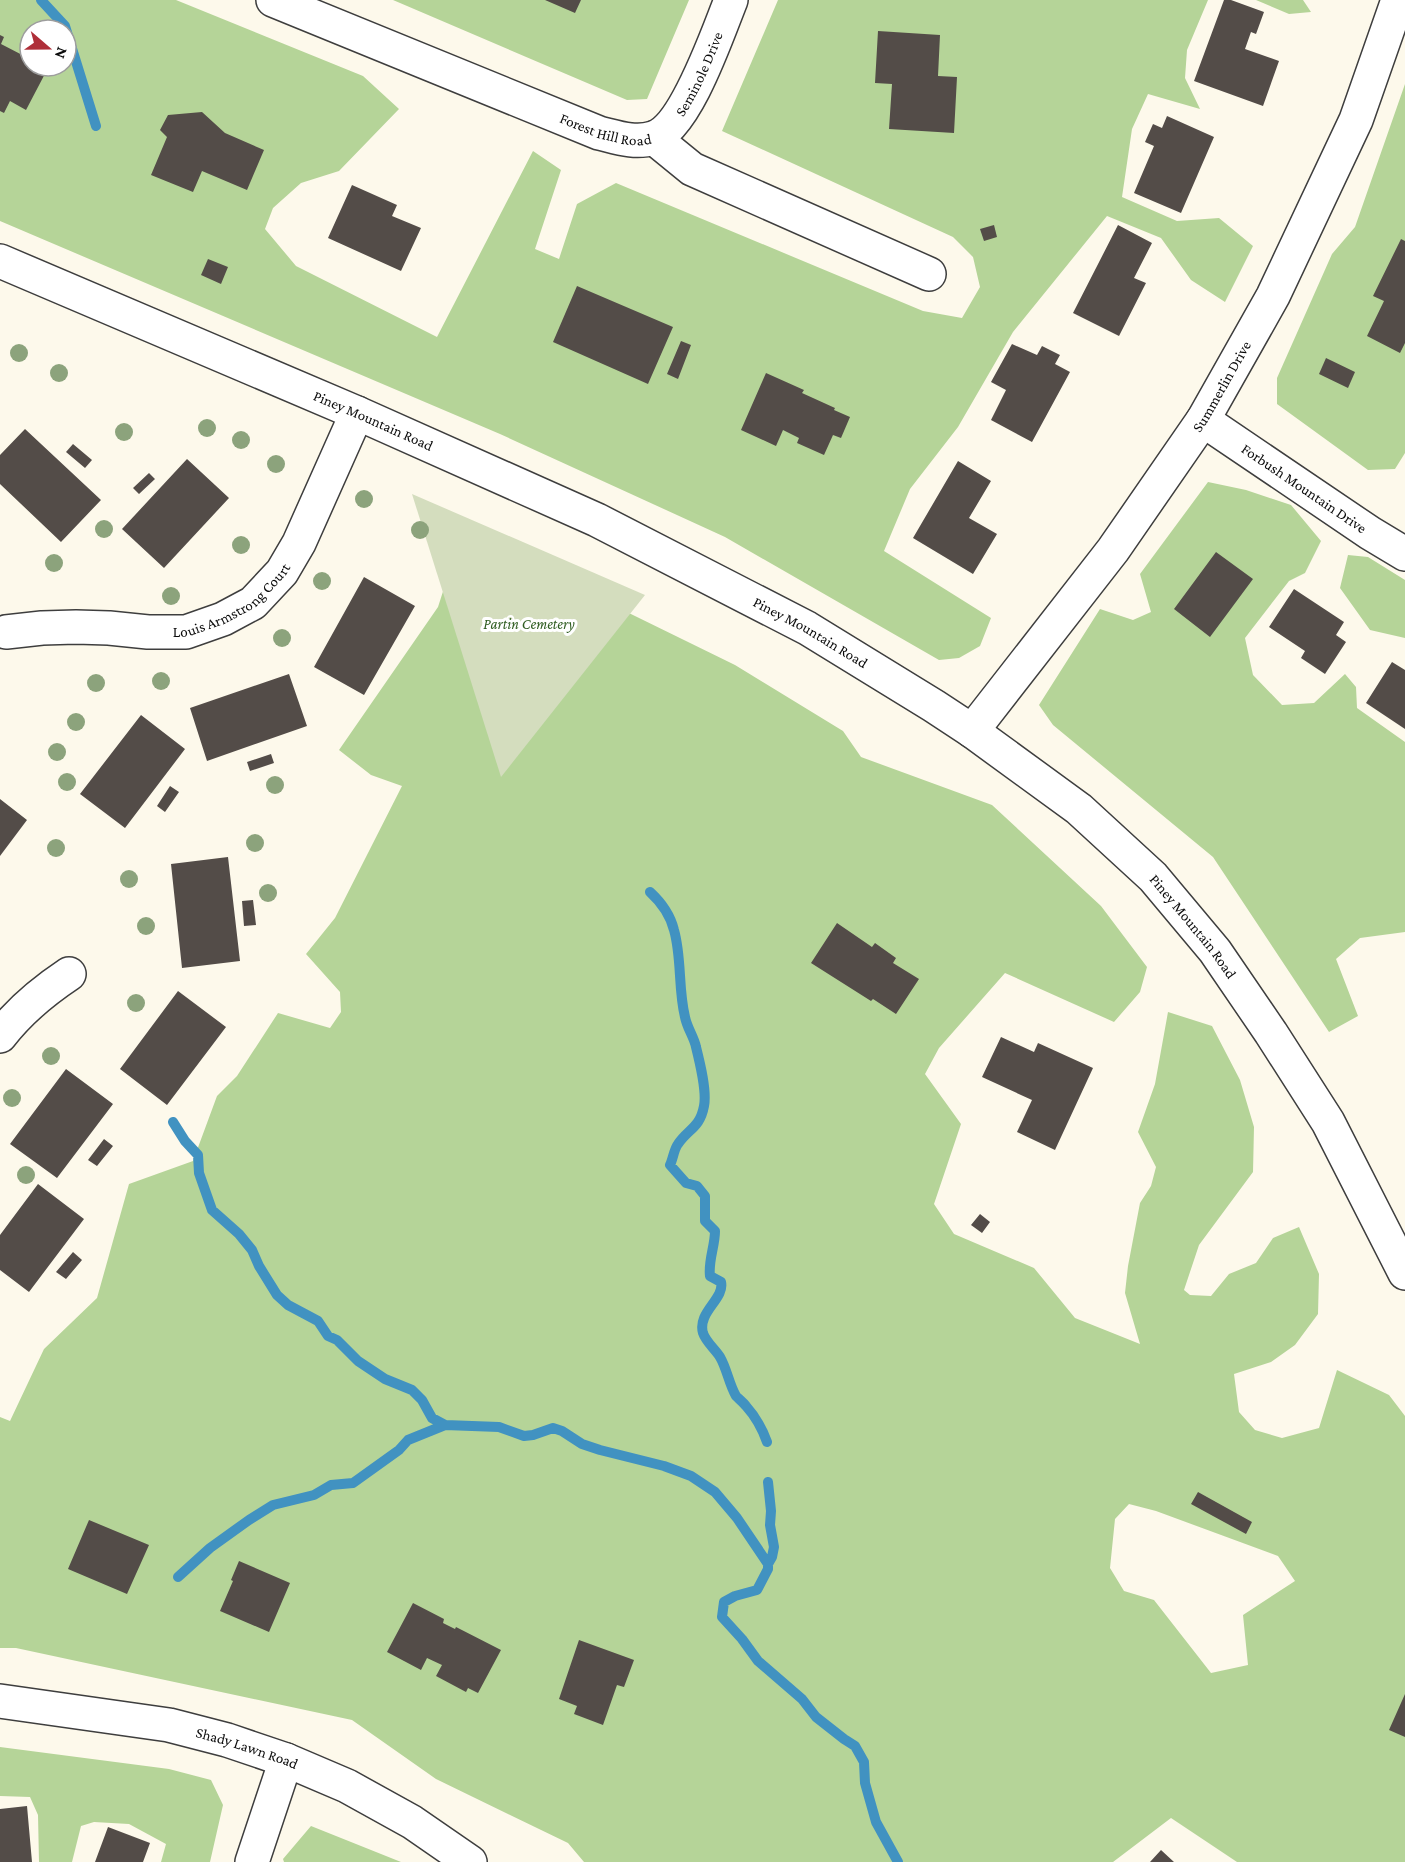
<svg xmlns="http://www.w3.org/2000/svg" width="1405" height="1862" font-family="'Crimson Pro',serif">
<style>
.forest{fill:#b5d498;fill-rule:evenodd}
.cemetery{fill:#d4ddbe}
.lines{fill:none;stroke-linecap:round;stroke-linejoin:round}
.stream{stroke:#4192c1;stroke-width:10}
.building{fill:#534c48}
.minor-casing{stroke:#3e3e3e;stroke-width:36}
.minor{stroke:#fff;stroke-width:33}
.tree{fill:#8ca37c}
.labels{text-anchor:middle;stroke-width:6;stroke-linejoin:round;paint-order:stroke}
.street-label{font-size:15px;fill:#0b0b0b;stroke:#fff}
.park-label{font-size:15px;font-style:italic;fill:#2f5d21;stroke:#fff}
</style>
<rect width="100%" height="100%" fill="#fdf9eb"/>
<!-- forest -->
<path class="forest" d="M0 0H176L363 76 399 109 339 171 301 183 273 208 265 229 296 266 437 337 533 151 561 170 535 249 559 259 577 204 616 183 923 311 962 318 980 287 973 257 953 237 722 131 778 0H1208L1187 50 1185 78 1200 109 1148 94 1132 129 1122 197 1177 221 1219 218 1253 246 1225 302 1191 280 1161 238 1107 216 1013 332 958 427 910 489 884 551 991 618 980 646 959 658 939 660 725 537 500 434 0 221ZM30 30H66V66H30Z
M393 0H689L647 99 627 100Z
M1256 0H1303L1311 12 1289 14Z
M1405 84V453L1395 469 1368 470 1277 404V378L1332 254 1355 227Z
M1208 482 1246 490 1291 505 1321 541 1305 573 1289 581 1245 638 1253 675 1282 705 1314 703 1345 674 1356 687 1357 708 1405 742V932L1360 938 1336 959 1358 1016 1329 1032 1213 857 1053 725 1039 705 1100 609 1133 620 1151 612 1140 574Z
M457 548 586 592 735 665 843 731 861 757 992 805 1101 906 1147 967 1140 992 1114 1022 1005 973 939 1048 925 1074 961 1124 934 1204 954 1234 1034 1268 1075 1318 1140 1344 1125 1293 1128 1266 1140 1203 1151 1186 1156 1167 1138 1132 1155 1084 1168 1012 1212 1026 1240 1080 1254 1127 1253 1172 1199 1245 1184 1290 1190 1295 1211 1296 1229 1274 1256 1263 1273 1238 1299 1227 1319 1274 1318 1314 1295 1345 1271 1362 1234 1374 1239 1412 1255 1430 1282 1438 1319 1428 1337 1370 1389 1395 1405 1416V1862H1237L1171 1818 1113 1862H584L568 1843 436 1779 352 1720 16 1648H0V1417L10 1421 44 1349 97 1298 129 1184 193 1161 217 1096 237 1076 278 1013 330 1028 341 1012 340 992 306 954 335 918 402 786 371 775 339 750 438 607ZM1129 1504 1156 1511 1278 1556 1295 1581 1243 1615 1248 1665 1211 1673 1154 1600 1124 1591 1110 1568 1115 1519Z
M1348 555 1368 557 1405 580V638L1370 630 1340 588Z
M0 1747 169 1769 211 1780 223 1805 210 1862H161L166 1844 129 1824 94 1822 81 1826 72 1862H39L38 1815 30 1797 0 1796Z
M311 1826 401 1862H284L283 1859Z"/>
<!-- cemetery -->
<path class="cemetery" d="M412 494 645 595 501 777Z"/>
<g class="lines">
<!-- stream -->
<path class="stream" d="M41 0 65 26 96 126
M650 892C662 903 670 914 674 930 682 958 678 989 685 1017 687 1028 694 1037 696 1047 700 1063 707 1091 704 1106 700 1128 688 1129 678 1144 674 1149 673 1159 670 1165L686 1183 697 1186 705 1196V1221L715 1231C715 1246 708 1261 710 1276L721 1282C725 1299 697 1312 703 1333 706 1342 715 1349 720 1357 727 1369 729 1384 736 1396 739 1399 743 1402 746 1406 756 1417 762 1428 767 1442
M173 1122 185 1141 198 1155 199 1173 212 1210 239 1234 252 1250 259 1266 277 1295 288 1305 318 1321 328 1336 337 1340 358 1361 385 1379 412 1390 422 1400 432 1418 445 1425
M768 1482 771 1511 770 1525 774 1547 772 1557 768 1564V1569L757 1590 735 1596 724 1602 722 1617 742 1639 758 1661 802 1699 816 1717 844 1739 855 1746 864 1762 865 1783 876 1822 898 1862
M178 1577 210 1548 249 1520 273 1505 314 1495 331 1485 353 1483 399 1450 408 1440 445 1425 499 1427 524 1436 533 1435 553 1428 562 1431 582 1444 600 1450 664 1466 691 1476 715 1492 737 1518 768 1564"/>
</g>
<!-- building -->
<path class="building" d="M545 0H581L575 13Z
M1224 0H1231L1264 12 1256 34 1251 32 1245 49 1279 61 1263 106 1194 81Z
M878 31 940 35 938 76 957 77 954 133 889 129 892 84 875 83Z
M0 35 4 37 1 44 30 59V66H44L48 68 26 110 10 101 4 113 0 111Z
M202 112 225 133 264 150 247 190 202 171 193 192 151 175 167 137 160 130 168 115Z
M1167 116 1214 137 1181 213 1134 193 1154 146 1145 142 1153 124 1162 128Z
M352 185 397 205 392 216 421 228 401 271 328 238Z
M994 225 997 237 984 241 980 229Z
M1118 225 1152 243 1134 278 1146 283 1119 336 1073 313Z
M1401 239 1405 241V343L1400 353 1367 336 1384 301 1373 296Z
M208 259 228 267 221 284 201 275Z
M577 286 673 327 648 384 553 342Z
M681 341 691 345 678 379 667 374Z
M1012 344 1037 355 1042 346 1060 355 1055 364 1070 372 1032 442 991 420 1006 390 991 382Z
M1326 358 1355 372 1348 388 1319 374Z
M766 373 804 390 802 393 835 408 834 410 850 417 841 438 833 435 824 455 797 443 799 438 783 430 776 446 741 430Z
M25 429 101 500 61 542 0 484V455Z
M73 444 92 460 85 468 66 452Z
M187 459 229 498 164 568 122 529Z
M958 461 991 481 969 518 997 534 973 574 913 538Z
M149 473 155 479 139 494 133 488Z
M1216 552 1253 579 1210 637 1174 609Z
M364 577 415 606 364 695 314 667Z
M1294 589 1344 622 1336 635 1346 642 1325 674 1301 658 1305 651 1269 627Z
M1392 662 1405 670V729L1366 703Z
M289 674 307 726 207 761 190 708Z
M141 715 185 749 125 828 80 794Z
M271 754 274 763 250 771 247 762Z
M170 786 179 792 165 812 157 806Z
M0 799 27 820 0 856Z
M228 857 240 961 182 968 171 864Z
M253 900 256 925 244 926 242 901Z
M837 923 872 947 875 943 896 958 893 963 919 979 896 1014 873 999 871 1001 811 963Z
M178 991 226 1027 167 1105 120 1069Z
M1001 1037 1034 1052 1038 1043 1093 1068 1055 1150 1017 1132 1032 1100 982 1077Z
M66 1069 113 1104 57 1178 10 1144Z
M104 1139 113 1146 97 1166 88 1160Z
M38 1184 84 1219 29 1292 0 1270V1235Z
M980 1214 990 1222 982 1233 971 1225Z
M73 1252 82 1260 66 1279 56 1272Z
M1198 1492 1252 1522 1246 1534 1191 1504Z
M89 1520 149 1545 127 1594 68 1569Z
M239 1561 290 1583 269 1632 220 1611 233 1581 231 1580Z
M413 1603 444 1619 443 1623 455 1629 456 1627 501 1650 478 1693 468 1688 466 1692 436 1676 442 1665 427 1658 421 1670 387 1652Z
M579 1640 634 1660 624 1687 617 1685 603 1725 574 1714 577 1706 559 1699Z
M1405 1694V1737L1389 1730Z
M27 1806 32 1862H0V1809Z
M108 1827 150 1843 143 1862H95Z
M1161 1850 1174 1862H1150Z"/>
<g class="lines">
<!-- minor casing -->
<g class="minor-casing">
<g id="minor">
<path id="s1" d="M273 0 599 133C616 137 635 144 653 138 686 128 718 32 731 0"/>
<path d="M654 138 692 169 929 274"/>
<path id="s2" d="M0 261 357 413 597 520 807 628 934 706 972 731 1079 809 1153 877 1215 951 1271 1033 1328 1122 1405 1273"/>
<path id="s3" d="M1203 420 1370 533 1405 554"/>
<path id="s4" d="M6 632 42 628 76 627 109 628 148 632H186L223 619 253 603 282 572 299 543 357 413"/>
<path id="s5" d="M972 731 1113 550 1203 420 1273 296 1356 120 1398 0"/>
<path d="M0 1036C20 1010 42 992 69 974"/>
<path id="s6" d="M0 1701 169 1725 227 1740 286 1760 347 1786 412 1822 470 1862"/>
<path d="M252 1862 286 1760"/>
</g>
</g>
<!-- minor -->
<use href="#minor" class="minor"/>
</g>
<!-- trees -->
<g class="tree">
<circle cx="19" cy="353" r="9"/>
<circle cx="59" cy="373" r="9"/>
<circle cx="207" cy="428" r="9"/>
<circle cx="124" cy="432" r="9"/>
<circle cx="241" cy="440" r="9"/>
<circle cx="276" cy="464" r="9"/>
<circle cx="364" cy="499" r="9"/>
<circle cx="104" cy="529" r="9"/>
<circle cx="420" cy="530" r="9"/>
<circle cx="241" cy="545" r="9"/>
<circle cx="54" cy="563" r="9"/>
<circle cx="322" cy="581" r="9"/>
<circle cx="171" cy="596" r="9"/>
<circle cx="282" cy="638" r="9"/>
<circle cx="161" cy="681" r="9"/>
<circle cx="96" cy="683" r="9"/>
<circle cx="76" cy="722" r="9"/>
<circle cx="57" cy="752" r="9"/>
<circle cx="67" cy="782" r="9"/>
<circle cx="275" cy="785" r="9"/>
<circle cx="255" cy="843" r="9"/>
<circle cx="56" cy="848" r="9"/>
<circle cx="129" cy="879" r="9"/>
<circle cx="268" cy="893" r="9"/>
<circle cx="146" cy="926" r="9"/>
<circle cx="136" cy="1003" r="9"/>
<circle cx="51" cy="1056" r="9"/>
<circle cx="12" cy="1098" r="9"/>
<circle cx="26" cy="1175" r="9"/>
</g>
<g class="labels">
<!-- street labels -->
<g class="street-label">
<text dy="5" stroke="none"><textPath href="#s1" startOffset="488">Seminole Drive</textPath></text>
<text dy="5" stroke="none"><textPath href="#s1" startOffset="358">Forest Hill Road</textPath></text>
<text dy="5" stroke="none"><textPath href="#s5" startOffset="426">Summerlin Drive</textPath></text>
<text dy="5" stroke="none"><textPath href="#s2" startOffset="406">Piney Mountain Road</textPath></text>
<text dy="5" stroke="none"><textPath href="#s3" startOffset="122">Forbush Mountain Drive</textPath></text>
<text dy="5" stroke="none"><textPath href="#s4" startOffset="236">Louis Armstrong Court</textPath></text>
<text dy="5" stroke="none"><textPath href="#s2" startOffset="892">Piney Mountain Road</textPath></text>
<text dy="5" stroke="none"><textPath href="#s2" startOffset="1378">Piney Mountain Road</textPath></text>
<text dy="5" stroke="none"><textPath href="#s6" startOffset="252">Shady Lawn Road</textPath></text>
</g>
<!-- park labels -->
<g class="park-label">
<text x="529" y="629">Partin Cemetery</text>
</g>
</g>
<!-- north arrow -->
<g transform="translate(48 48) rotate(110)"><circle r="28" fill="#ffffff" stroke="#9d9d9d" stroke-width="1.5"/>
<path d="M0-4.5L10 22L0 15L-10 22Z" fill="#af2f39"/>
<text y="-9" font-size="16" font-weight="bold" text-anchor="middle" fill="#0b0b0b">N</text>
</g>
</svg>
